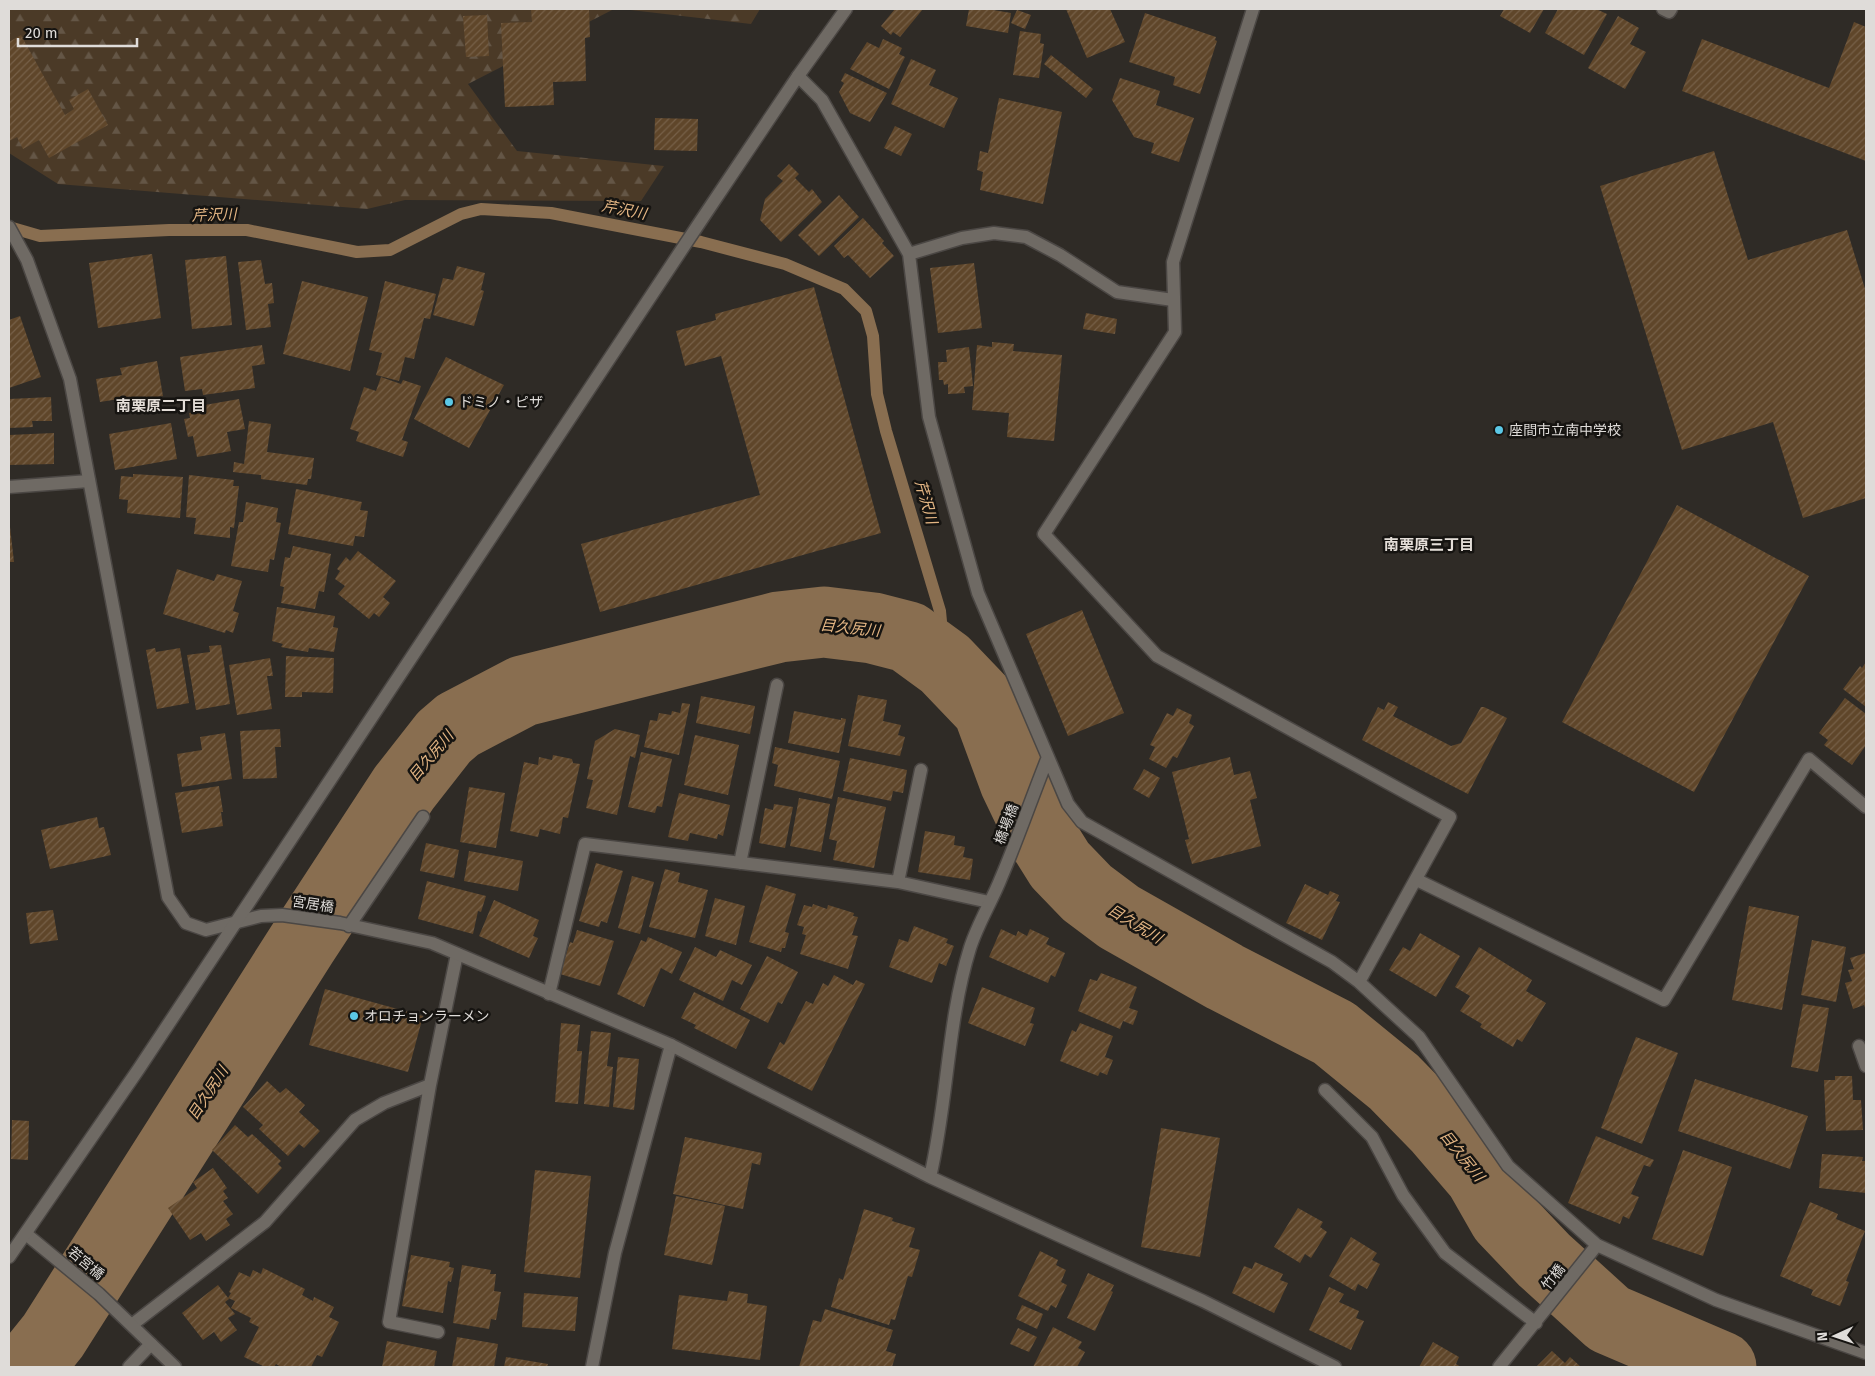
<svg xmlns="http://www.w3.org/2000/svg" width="1875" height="1376" font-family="'Fira Sans','Noto Sans JP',sans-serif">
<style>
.forest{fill:url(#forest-firs)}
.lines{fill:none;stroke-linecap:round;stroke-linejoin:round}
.stream{stroke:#896e50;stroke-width:12}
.river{stroke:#896e50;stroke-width:71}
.building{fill:url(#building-hatch)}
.lane-casing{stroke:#4b4744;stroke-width:15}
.street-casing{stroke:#4b4744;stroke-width:15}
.secondary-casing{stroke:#4b4744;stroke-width:15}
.lane{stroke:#6f6a64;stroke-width:12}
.street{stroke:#6f6a64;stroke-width:12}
.secondary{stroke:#6f6a64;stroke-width:12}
.poi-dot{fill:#5bc8e6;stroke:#161411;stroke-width:2}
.labels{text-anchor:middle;stroke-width:5;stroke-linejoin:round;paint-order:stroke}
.poi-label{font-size:14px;fill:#dfdcd9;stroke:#161411;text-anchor:start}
.street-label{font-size:14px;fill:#dfdcd9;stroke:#161411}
.water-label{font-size:15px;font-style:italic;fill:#e3b583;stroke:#161411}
.neighbourhood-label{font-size:15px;font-weight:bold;fill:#e4ded8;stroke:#161411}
</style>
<defs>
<pattern id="forest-firs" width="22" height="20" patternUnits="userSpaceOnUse" patternTransform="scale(1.25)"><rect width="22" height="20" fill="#4b3a27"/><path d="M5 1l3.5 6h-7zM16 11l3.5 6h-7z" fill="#645646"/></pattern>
<pattern id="building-hatch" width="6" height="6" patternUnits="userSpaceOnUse" patternTransform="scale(1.25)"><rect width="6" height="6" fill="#5f462a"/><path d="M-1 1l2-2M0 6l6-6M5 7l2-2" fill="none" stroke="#766048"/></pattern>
</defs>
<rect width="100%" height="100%" fill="#2f2b26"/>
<!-- forest -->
<path class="forest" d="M9 9H614L468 84 517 151 664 166 641 201 405 200 367 209 58 184 9 153Z
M622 9H760L751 24Z"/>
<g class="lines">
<!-- stream -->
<path class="stream" d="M9 227 40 236 169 230H247L357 252 390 250 461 214 481 209 551 213 701 242 785 264 844 289 866 311 873 336 877 394 886 431 940 611 945 664"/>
<!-- river -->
<path class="river" d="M28 1367 53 1336 302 944 404 788 444 737 458 725 523 691 779 627 824 622 873 628 908 637 945 664 988 709 1015 782 1038 830 1060 865 1087 893 1119 917 1225 977 1334 1033 1394 1082 1438 1127 1480 1176 1504 1218 1544 1260 1609 1319 1721 1367"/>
</g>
<!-- building -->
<path class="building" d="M531 9H589L590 37 585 38 586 81 553 82 554 105 505 107 501 23 532 22Z
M895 9H923L900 37 893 32 891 35 881 26Z
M969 9H987L1011 13 1008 33 966 26Z
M1066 9H1110L1125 42 1087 58Z
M1504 9H1544L1530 33 1500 16Z
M1558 9H1596L1607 14 1584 55 1545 33Z
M1017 10 1031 15 1025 29 1011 23Z
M1145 13 1216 37 1215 40 1217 41 1200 94 1173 85 1175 77 1129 62Z
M487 15 489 56 466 57 463 16Z
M1618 16 1639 28 1630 44 1646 52 1625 89 1588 68Z
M1854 22 1866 27V161L1682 91 1702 39 1829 88Z
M1020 31 1041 34 1040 43 1044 44 1039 78 1013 75Z
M21 35 65 115 74 109 69 100 88 89 108 125 49 158 39 140 23 149 17 137 9 141V42Z
M883 39 902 48 899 54 905 57 889 89 850 69 867 42 879 48Z
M1051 55 1093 89 1086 98 1044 64Z
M911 59 936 70 929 85 958 98 944 128 891 104Z
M845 73 887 93 870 122 850 113 839 92 844 83 841 81Z
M1120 78 1160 91 1156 105 1194 118 1179 162 1151 153 1154 143 1134 137 1112 100Z
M999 98 1062 112 1043 204 980 190 983 172 977 170 980 151 988 153Z
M655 118 698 119 697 151 654 150Z
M895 126 912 134 901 156 884 148Z
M1714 151 1748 260 1847 230 1866 292V498L1803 518 1773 422 1682 450 1600 186Z
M789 164 799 174 795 178 809 192 812 189 822 202 781 242 760 220 765 199 783 181 777 176Z
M839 195 859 217 819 256 798 235Z
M863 218 884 241 882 243 894 256 870 278 848 255 844 258 834 246Z
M152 254 161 318 98 328 89 263Z
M226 256 232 325 192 329 185 260Z
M261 260 265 284 272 283 274 303 268 304 271 327 246 330 238 262Z
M974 263 982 328 938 333 930 268Z
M457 266 485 273 481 290 484 291 474 326 433 315 443 278 453 280Z
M302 281 368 297 350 371 283 354Z
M385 281 436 294 430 319 424 318 414 359 405 357 399 381 376 375 382 353 369 350Z
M814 287 881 533 600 612 581 544 760 495 721 356 685 366 676 331 716 320 715 314Z
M1086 313 1117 319 1115 334 1083 329Z
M20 316 41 377 9 388V320Z
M992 342 1014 344 1013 351 1062 355 1054 441 1007 437 1009 413 972 410 977 345 992 347Z
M262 345 265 364 252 366 255 388 203 395 202 389 185 391 180 357Z
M969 347 973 386 964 387 965 393 948 394V384L944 385 943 380H939L938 362H947L946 350Z
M446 357 504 385 469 448 414 419Z
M157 361 163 396 120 404 119 399 100 402 96 379 122 375 120 368Z
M381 377 401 384 403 380 421 386 402 440 408 442 403 457 356 441 359 432 350 429 364 387 376 391Z
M51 397 52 421H32L33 427 9 428V399Z
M239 399 245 429 227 432 231 451 197 457 193 436 188 437 184 419 190 418 189 413 200 411 199 406Z
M249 421 271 424 267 452 314 458 311 479H308L307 485 261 479V475L233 472 234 462 244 464Z
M171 423 177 459 115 470 109 434Z
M54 433V464L9 465V435Z
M133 474 183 477 180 518 127 513 128 500 119 499 121 476 133 477Z
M189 475 234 480 233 486H239L234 528 230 527V538L194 534 196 518 186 517Z
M296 489 362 502 360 510 368 511 364 537 355 536 353 546 288 534Z
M246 502 278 508 276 522 281 523 274 560 270 559 268 572 231 566 239 522H243Z
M1677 505 1809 576 1694 792 1562 722Z
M9 518 14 562H9Z
M293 546 331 554 324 592 319 591 315 609 281 603 284 587 280 586 285 557 290 558Z
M358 551 396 581 383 597 390 603 379 617 374 613 369 619 338 594 345 586 335 579 340 571 337 569 346 557 350 561Z
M177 569 214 581 217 574 242 581 233 611 239 613 233 633 226 630 225 633 163 614Z
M277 607 335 616 333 627 338 628 334 652 309 648 308 652 281 647 283 644 272 641Z
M1082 610 1124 713 1068 736 1026 634Z
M221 645 230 704 196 710 187 655 210 652 209 646Z
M155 648 156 652 180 648 189 703 157 709 146 650Z
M286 656 334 658 333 693 302 692V697H285Z
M270 658 273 676H267L272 709 237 715 229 665Z
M1866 662V707L1843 689 1860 666 1862 668Z
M858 695 887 700 883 721 901 725 898 735 905 737 900 756 848 746Z
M701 696 755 706 750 734 696 723Z
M1845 698 1866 714V745L1852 765 1824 745 1828 740 1819 733Z
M1388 702 1398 707 1393 716 1451 746 1461 743 1481 707H1484L1507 718 1468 794 1362 740 1378 707 1384 710Z
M682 703 690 704 679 755 644 747 650 720 657 721 659 713 671 715 672 711 680 713Z
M1177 708 1192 715 1189 723 1194 726 1177 758 1173 756 1166 768 1149 759 1155 747 1150 745 1167 713 1173 716Z
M794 711 841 720V718L846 719 839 753 788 743Z
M280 729 281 747H275L277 778 243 779 240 731Z
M615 729 640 735 635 758 630 756 617 815 586 808 593 780 587 779 595 741Z
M225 733 232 779 182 787 177 754 202 750 200 737Z
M695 735 739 745 728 795 684 785Z
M775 747 840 761 832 799 774 786 778 765 772 763Z
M641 752 672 759 662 807 657 806 655 813 628 807Z
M553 755 572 759 573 763 580 764 568 818 563 817 560 834 540 829 538 837 510 831 524 762 538 765 539 757 552 760Z
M1230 757 1234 775 1250 771 1257 798 1250 800 1261 846 1192 864 1185 840 1189 839 1172 772Z
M850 758 907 770 903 793 893 791 891 801 843 791Z
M1144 769 1160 778 1149 798 1133 789Z
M219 786 223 812H221L223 826 182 833 175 793Z
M469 787 505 793 496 848 460 842Z
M679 793 730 805 723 836 718 834 717 839 690 833 688 841 668 837Z
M838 797 886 807 874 868 833 860 837 841 829 839Z
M799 798 830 804 821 852 790 846Z
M774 804 793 807 785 848 759 843 765 808 773 810Z
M97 817 99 828 104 827 111 855 50 869 41 830Z
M925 831 955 836 954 845 965 847 963 857 973 859 970 880 918 872Z
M426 843 459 850 454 878 420 871Z
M469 851 523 861 518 891 464 881Z
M596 863 623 871 607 923 601 921 599 927 579 921Z
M665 869 680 873 678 882 708 890 695 938 649 927Z
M632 876 654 882 640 934 618 928Z
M427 881 486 896 481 912 478 911 473 934 418 919Z
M1305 884 1328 895 1330 891 1339 895 1336 901 1340 902 1322 940 1286 923Z
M766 885 796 894 785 932 789 933 785 948H782L781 952 749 942Z
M715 898 745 906 736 945 705 936Z
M494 900 539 920 533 936 538 938 529 958 479 936Z
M813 904 827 909 828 905 854 913 853 916 858 917 852 935 858 936 848 969 800 954 806 935 802 934 804 927 797 925 804 905 812 907Z
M1749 906 1799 916 1782 1010 1732 1000Z
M53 910 58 940 30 944 26 913Z
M914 926 948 939 946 943 954 946 946 966 939 963 932 983 889 967 899 939 908 942Z
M1001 929 1016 936 1018 931 1027 936 1030 929 1049 938 1046 944 1065 953 1055 977 1051 975 1048 983 989 957Z
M577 930 614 941 600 986 560 974 570 942 573 943Z
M1420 933 1460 956 1436 997 1389 970 1403 947 1410 951Z
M648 937 682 952 672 974 661 968 644 1007 617 994 641 940 646 942Z
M1812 940 1846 947 1836 1002 1801 995Z
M695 947 716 957 720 950 752 965 742 985 732 980 723 1001 679 980Z
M1479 947 1532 980 1526 991 1546 1003 1522 1042 1517 1039 1513 1047 1480 1027 1482 1024 1460 1011 1470 996 1455 987Z
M1866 953V1010L1864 1005 1853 1009 1845 983 1852 981 1848 970 1854 969 1850 958Z
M767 956 798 972 782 1004 778 1002 768 1023 740 1009Z
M1101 973 1137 987 1129 1008 1138 1011 1133 1025 1123 1021 1120 1029 1078 1011 1090 979 1097 981Z
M834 975 853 985 856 980 865 984 812 1091 767 1068 780 1042 784 1045 806 1001 813 1004 823 983 828 986Z
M982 987 1035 1008 1030 1023 1034 1024 1025 1046 968 1023Z
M325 989 423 1016 408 1072 309 1045Z
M694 992 750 1020 736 1049 694 1028 696 1025 681 1018Z
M1803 1004 1829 1008 1818 1072 1791 1067Z
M561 1023 580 1025 577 1051H582L578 1104 555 1102Z
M1080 1023 1113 1036 1105 1057 1113 1060 1107 1075 1100 1072 1098 1076 1060 1061 1072 1030 1076 1032Z
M591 1031 611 1033 607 1066 613 1067 609 1107 584 1104Z
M1636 1037 1678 1053 1642 1144 1601 1128Z
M618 1057 639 1059 634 1110 613 1107Z
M1835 1076H1852L1853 1100H1861L1863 1130 1826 1131 1824 1080H1835Z
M1695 1079 1808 1116 1790 1169 1678 1131Z
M267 1081 280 1093 286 1088 305 1105 299 1112 320 1131 304 1148 299 1144 288 1156 259 1129 263 1125 243 1107Z
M12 1120 29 1121 28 1160 11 1159Z
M235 1125 248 1137 252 1134 281 1161 278 1164 282 1168 258 1194 212 1150Z
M1161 1128 1220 1138 1200 1257 1141 1247Z
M1596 1136 1654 1160 1650 1167 1644 1165 1631 1194 1639 1197 1629 1219 1623 1216 1620 1224 1568 1203Z
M685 1137 762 1153 760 1165 752 1163 743 1209 673 1194Z
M1683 1150 1732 1167 1703 1256 1652 1239Z
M1822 1154 1863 1157 1862 1161H1866V1193L1819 1188Z
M213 1168 227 1188 223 1191 228 1198 223 1201 233 1214 226 1219 230 1225 206 1241 201 1233 190 1240 168 1208 197 1188 193 1182Z
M535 1170 591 1176 580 1278 524 1272Z
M676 1196 725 1206 712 1265 664 1255Z
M1810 1202 1838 1214 1836 1219 1865 1231 1846 1281 1849 1282 1840 1306 1811 1295 1813 1290 1780 1276Z
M1298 1208 1323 1222 1320 1227 1327 1232 1311 1258 1305 1254 1300 1263 1274 1247Z
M864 1209 893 1218 892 1221 915 1228 909 1247 920 1250 912 1277 908 1276 895 1320 891 1319 889 1325 831 1307 839 1278 843 1280Z
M1351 1237 1377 1253 1372 1260 1380 1264 1367 1289 1358 1284 1355 1291 1329 1276Z
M1040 1251 1058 1260 1056 1265 1066 1270 1061 1282 1067 1285 1056 1308 1051 1305 1048 1311 1018 1296Z
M411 1255 450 1262 449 1267 454 1268 451 1282 448 1281 443 1313 402 1306Z
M1255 1262 1283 1274 1280 1280 1288 1283 1274 1313 1232 1293 1244 1266 1252 1269Z
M462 1265 491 1270 490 1274H496L494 1291 501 1292 496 1320 491 1319 489 1329 453 1323Z
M263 1268 305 1289 302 1295 313 1301 314 1297 334 1307 329 1317 339 1322 322 1357 317 1355 311 1367H281L276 1364 274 1367H265L244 1357 259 1327 249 1322 251 1318 231 1308 235 1301 228 1298 231 1293 229 1292 239 1272 250 1277 253 1270 261 1274Z
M1088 1273 1114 1285 1111 1291 1113 1292 1095 1331 1067 1318Z
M218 1285 229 1299 225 1302 235 1314 228 1318 237 1330 221 1342 214 1332 203 1340 182 1313Z
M1329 1287 1344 1294 1339 1302 1359 1311 1356 1318 1364 1321 1351 1350 1309 1330Z
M729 1291 748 1294 747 1303 767 1306 760 1360 672 1349 679 1295 727 1301Z
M524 1293 578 1297 575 1331 522 1327Z
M1022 1305 1043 1314 1037 1329 1016 1319Z
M825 1309 893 1330 886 1351 896 1354 892 1367H799L813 1320 821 1322Z
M1053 1327 1082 1342 1078 1348 1085 1352 1077 1367H1033Z
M1018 1328 1037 1337 1029 1352 1010 1344Z
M457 1337 498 1344 494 1367H452Z
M387 1341 437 1351 434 1367H382Z
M1433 1342 1459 1357 1456 1364 1461 1367H1419Z
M1552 1351 1565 1363 1570 1357 1581 1367H1536Z
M506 1357 548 1364 547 1367H504Z"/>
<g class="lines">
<!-- lane casing -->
<g class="lane-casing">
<path id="lane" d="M1663 9 1669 12 1671 9
M9 487 89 481
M740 863 777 685
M898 882 921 770
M549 994 585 844 898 882 989 902
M1859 1046 1866 1066
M133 1324 265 1222 355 1120 384 1103 430 1085
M438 1332 389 1322 430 1085 457 954
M129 1367 151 1344
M592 1367 615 1253 671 1045"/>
</g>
<!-- street casing -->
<g class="street-casing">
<path id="street" d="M1253 9 1173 262 1175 332 1044 534 1157 656 1450 817 1359 982
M798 76 822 100 909 254 929 417 978 593 1068 804 1082 822 1332 962 1359 982 1419 1037 1508 1166 1597 1245 1716 1300 1866 1353
M9 227 27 260 70 379 168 897 186 923 206 930 261 916 282 915 340 923 432 943 671 1045 930 1177 1203 1301 1335 1367
M909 254 962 238 994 233 1026 237 1060 255 1117 292 1173 300
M1417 880 1664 1000 1809 759 1866 807
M349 926 423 817
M1325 1090 1372 1137 1403 1195 1445 1253 1536 1323
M930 1177C948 1101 947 1022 970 948 978 923 992 901 1001 878 1018 838 1032 797 1048 757
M26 1234 99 1294 175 1367
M1499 1367 1597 1245"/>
</g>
<!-- secondary casing -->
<g class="secondary-casing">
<path id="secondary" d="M9 1257 138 1070 700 222 798 76 846 9"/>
</g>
<!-- lane -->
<use href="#lane" class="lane"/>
<!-- street -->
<use href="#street" class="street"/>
<!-- secondary -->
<use href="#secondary" class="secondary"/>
</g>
<!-- markers -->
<g class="poi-dot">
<circle cx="449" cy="402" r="5"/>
<circle cx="1499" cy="430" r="5"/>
<circle cx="354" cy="1016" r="5"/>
</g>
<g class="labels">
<!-- poi labels -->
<g class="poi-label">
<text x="459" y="407">ドミノ・ピザ</text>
<text x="1509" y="435">座間市立南中学校</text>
<text x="364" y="1021">オロチョンラーメン</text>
</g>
<!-- street labels -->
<g class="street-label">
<text transform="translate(1006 824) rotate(-69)" y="5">橋場橋</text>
<text transform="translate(313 904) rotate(9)" y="5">宮居橋</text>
<text transform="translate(86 1263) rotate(40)" y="5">若宮橋</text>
<text transform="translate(1553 1277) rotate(-52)" y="5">竹橋</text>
</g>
<!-- water labels -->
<g class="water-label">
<text transform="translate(624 210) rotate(11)" y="5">芹沢川</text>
<text transform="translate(214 215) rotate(-2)" y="5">芹沢川</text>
<text transform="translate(926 502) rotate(74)" y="5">芹沢川</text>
<text transform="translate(850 628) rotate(6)" y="5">目久尻川</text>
<text transform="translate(431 756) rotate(-50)" y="5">目久尻川</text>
<text transform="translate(1135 924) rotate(31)" y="5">目久尻川</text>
<text transform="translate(208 1093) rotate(-57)" y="5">目久尻川</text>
<text transform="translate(1462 1156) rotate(51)" y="5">目久尻川</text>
</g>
<!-- neighbourhood labels -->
<g class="neighbourhood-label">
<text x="161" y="411">南栗原二丁目</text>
<text x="1429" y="550">南栗原三丁目</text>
</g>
</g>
<!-- border -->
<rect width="1875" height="1376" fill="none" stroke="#dfdcd9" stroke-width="20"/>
<!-- north arrow -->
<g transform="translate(1835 1336) rotate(267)" stroke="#161411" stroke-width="4" paint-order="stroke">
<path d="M0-4L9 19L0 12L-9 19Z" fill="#dfdcd9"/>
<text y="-8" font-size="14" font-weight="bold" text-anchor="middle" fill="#dfdcd9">N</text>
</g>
<!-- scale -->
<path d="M18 38v8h119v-8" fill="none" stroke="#dfdcd9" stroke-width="2.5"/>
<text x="25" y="38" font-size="15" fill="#dfdcd9" stroke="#161411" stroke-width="4" paint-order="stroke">20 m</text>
</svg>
